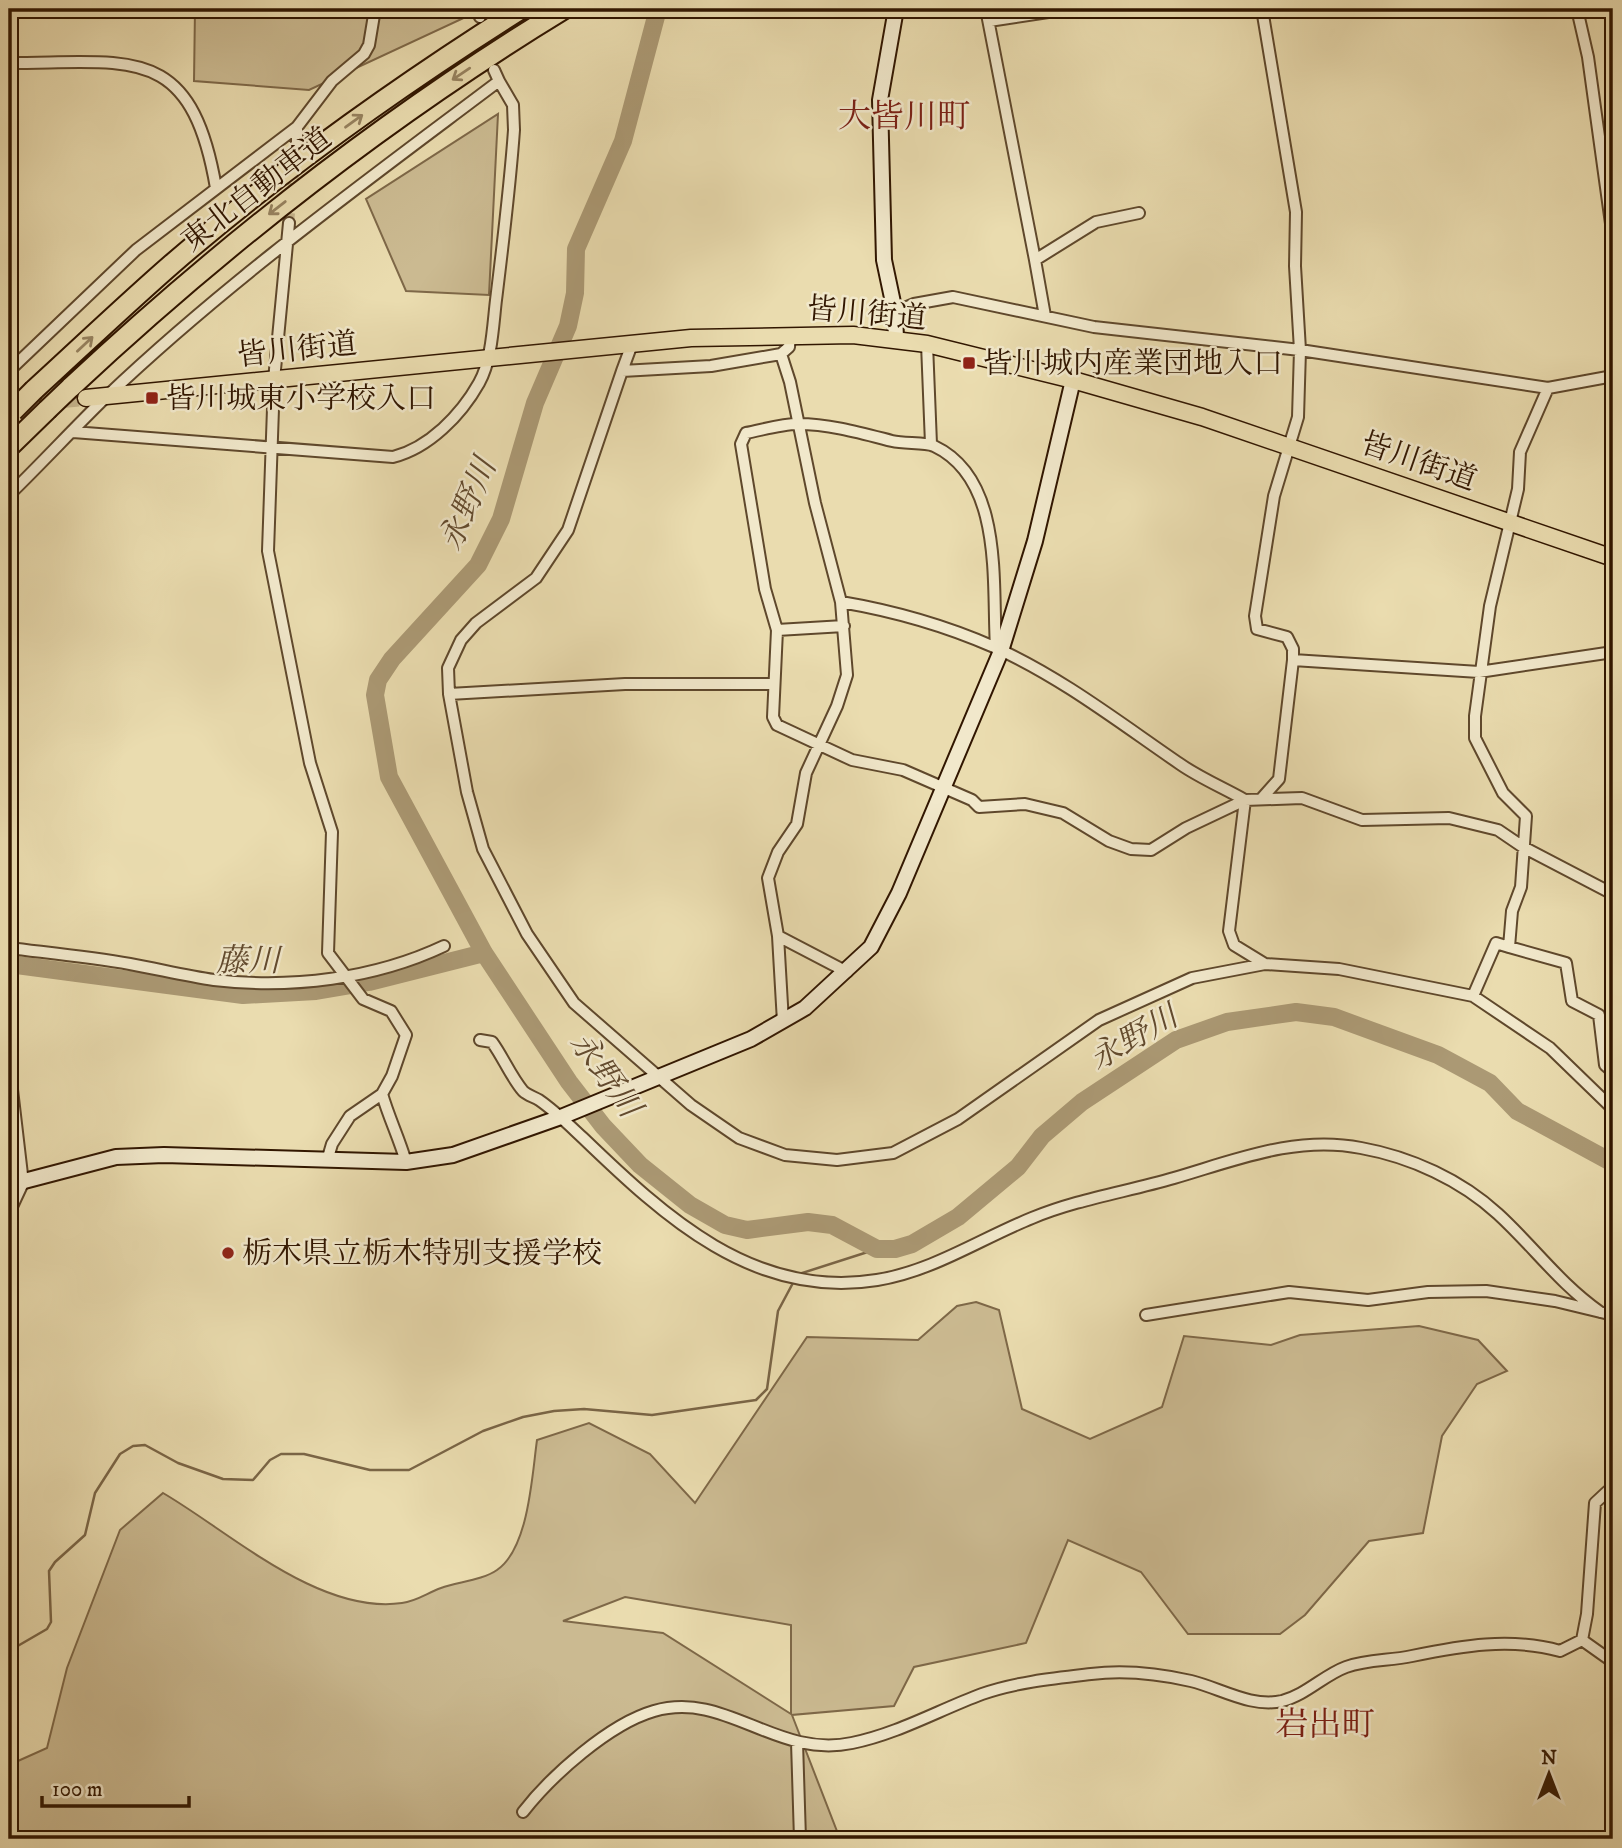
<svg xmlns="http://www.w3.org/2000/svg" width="1622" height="1848" font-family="'IM FELL DW Pica','Noto Serif JP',serif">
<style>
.green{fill:#cbba91;stroke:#7e6848;stroke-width:2;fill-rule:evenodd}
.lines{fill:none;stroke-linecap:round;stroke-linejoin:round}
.stream{stroke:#7a6546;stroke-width:2.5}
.river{stroke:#ab9974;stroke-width:18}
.street-tunnel{stroke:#c5b48c;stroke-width:10;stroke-dasharray:10 5;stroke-linecap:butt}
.primary-tunnel{stroke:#c5b48c;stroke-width:16;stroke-dasharray:16 8;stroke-linecap:butt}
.street-casing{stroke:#5f482c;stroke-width:14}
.secondary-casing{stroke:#311600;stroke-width:18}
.primary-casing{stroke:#311600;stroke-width:19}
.highway-casing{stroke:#311600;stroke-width:23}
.street{stroke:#f1e8cb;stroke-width:10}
.secondary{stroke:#f1e8cb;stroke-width:14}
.primary{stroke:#eadcaf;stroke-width:16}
.highway{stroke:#eadcaf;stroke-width:19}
.highway-bridge-casing{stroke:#311600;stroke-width:23;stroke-linecap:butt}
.highway-bridge{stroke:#eadcaf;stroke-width:19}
.oneway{stroke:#978360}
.poi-dot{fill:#8f2418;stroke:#f1e8cb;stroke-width:2.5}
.labels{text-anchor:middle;stroke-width:5;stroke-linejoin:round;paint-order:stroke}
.street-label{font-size:30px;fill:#311600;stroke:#f1e8cb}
.poi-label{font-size:30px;fill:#311600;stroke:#f1e8cb;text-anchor:start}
.water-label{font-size:32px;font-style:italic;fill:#624a2e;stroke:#f1e8cb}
.quarter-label{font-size:33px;fill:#7a1f14;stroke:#f1e8cb}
</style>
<rect width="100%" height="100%" fill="#eadcaf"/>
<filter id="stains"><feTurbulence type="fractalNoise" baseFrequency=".00286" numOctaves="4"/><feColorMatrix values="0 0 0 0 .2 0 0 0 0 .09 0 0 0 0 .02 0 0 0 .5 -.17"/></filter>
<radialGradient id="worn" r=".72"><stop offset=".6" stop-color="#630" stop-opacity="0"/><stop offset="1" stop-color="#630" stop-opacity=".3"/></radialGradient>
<!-- green -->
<path class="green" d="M195 9 386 12 387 9H422L468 16 309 90 194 81Z
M498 114 489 295 406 291 366 199Z
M976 1302 999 1310 1022 1409 1090 1439 1162 1407 1184 1336 1271 1345 1300 1335 1419 1326 1478 1340 1507 1371 1477 1384 1442 1436 1423 1533 1369 1541 1305 1615 1280 1634H1188L1141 1572 1068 1540 1026 1643 914 1667 894 1706 792 1715 840 1839H9V1765L47 1748 67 1668 120 1530 163 1493C230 1532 319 1615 402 1603 417 1601 427 1593 441 1588 458 1582 483 1580 497 1570 529 1548 532 1475 537 1440L589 1423 650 1454 695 1503 807 1337 918 1340 957 1306ZM625 1597 791 1625V1714L663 1633 563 1621Z"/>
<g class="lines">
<!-- stream -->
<path class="stream" d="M796 1275 877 1249
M9 1651 47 1629 51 1622 49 1571 55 1562 85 1535 95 1493 120 1454 133 1446 145 1445 178 1463 223 1479 253 1480 270 1460 281 1454H304L370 1470H409L483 1431 523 1417 554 1411 584 1409 652 1415 756 1400 767 1389 778 1311 794 1281"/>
<!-- river -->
<path class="river" d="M658 9 623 141 576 249 575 293 568 326 535 403 501 519 478 565 392 659 378 680 375 695 389 777 484 953 569 1082 603 1126 640 1165 690 1205 725 1225 747 1230 808 1222 832 1225 877 1249H895L912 1244 958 1217 1018 1167 1042 1136 1082 1102 1176 1040 1227 1022 1296 1012 1334 1017 1438 1055 1490 1083 1517 1111 1613 1163
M9 964 243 995 316 991 369 982 484 953"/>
<!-- street-tunnel -->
<path class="street-tunnel" d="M289 223 297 143"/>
<!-- primary-tunnel -->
<path class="primary-tunnel" d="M15 404 86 398"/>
<!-- street casing -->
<g class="street-casing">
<path id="street" d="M476 9 480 17
M986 9 1035 260
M1577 9 1588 57 1613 238
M989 21 1068 9
M9 63C131 63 191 42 216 188
M297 127V143
M289 223 274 380 268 551 310 763 332 832 328 953 363 999 391 1011 406 1035 392 1076 382 1094 350 1116 332 1144 327 1161
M895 312 914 304 953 297 1094 327 1300 350 1295 266 1296 212 1262 9
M1045 316 1035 260 1096 222 1139 213
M790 334 789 347 781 354 790 382 815 503 841 602 847 675 837 706 806 773 797 824 778 852 768 878 778 936 847 972
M632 344 622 371 711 366 781 354
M927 344 931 444
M9 371 136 250 297 127 332 81 364 54 369 45 375 9
M622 371 568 530 536 578 476 623 461 640 448 668 449 694 467 792 483 849 527 934 574 1003 691 1105 739 1138 785 1155 837 1160 893 1153 958 1119 1099 1020 1192 978 1265 964 1339 969 1473 996 1550 1048 1613 1109
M73 432 393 457C429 448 461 415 479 383 492 360 493 325 496 300 503 243 510 187 514 130L513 105 499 81
M9 495C42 463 73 429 106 397 228 281 365 182 499 81L494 70
M841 602C894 611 944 625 994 647 1061 677 1120 723 1180 764 1200 778 1224 788 1245 800
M777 630 844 626
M996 648C992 583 1004 479 934 446 925 442 904 444 892 441 861 433 830 424 798 424 781 424 762 430 746 433L741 444 765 589 777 630 773 717 777 725 852 760 903 770 972 800 979 807 1025 804 1063 813 1109 841 1131 849 1151 850 1186 828 1245 800 1302 798 1362 820 1449 818 1498 830 1523 847 1613 894
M1293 660 1479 672 1613 652
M449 694 625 684H774
M1262 798 1279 779 1293 660V649L1287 637 1257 629 1255 616 1274 496 1298 417 1300 350 1548 388
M1245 800 1229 931 1234 945 1265 964
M778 936 783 1022
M1509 947 1566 963 1572 1001 1599 1015 1605 1065 1613 1072
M9 948C49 953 90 957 130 964 158 969 186 976 214 980 291 989 374 979 444 946
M1473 996 1496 943 1509 947 1512 911 1521 887 1526 816 1503 793 1475 738V716L1490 606 1518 489 1520 452 1548 388 1613 376
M480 1040 492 1042C503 1057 511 1077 523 1091 527 1095 534 1097 539 1100 555 1111 569 1125 583 1138 664 1216 754 1300 877 1280 933 1271 980 1239 1032 1218 1078 1199 1126 1192 1174 1178 1236 1160 1296 1135 1361 1148 1411 1157 1461 1180 1498 1214 1534 1247 1559 1283 1600 1312
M9 1064 23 1183 9 1213
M382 1094C389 1118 399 1138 406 1162
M1146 1315 1289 1292 1368 1300 1428 1292 1486 1291 1555 1301 1613 1315
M1582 1640 1587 1614 1595 1503 1610 1489 1613 1479
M1582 1640 1613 1662
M797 1742 800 1839
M523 1812C551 1776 609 1724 654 1711 726 1690 775 1759 852 1743 897 1734 939 1710 982 1694 1016 1682 1056 1678 1091 1674 1123 1670 1160 1674 1191 1681 1220 1688 1251 1708 1282 1701 1306 1695 1324 1675 1346 1667 1368 1659 1389 1661 1412 1656 1461 1646 1510 1637 1560 1651L1582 1640"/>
</g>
<!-- secondary casing -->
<g class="secondary-casing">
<path id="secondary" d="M896 339 895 312 884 260 880 100 896 9
M9 1185 116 1157 164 1155 406 1162 453 1155 561 1117 751 1039 805 1008 871 947 899 893 1001 651 1035 541 1073 380"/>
</g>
<!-- primary casing -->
<g class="primary-casing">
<path id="primary" d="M86 398 691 338 853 335 927 344 1073 380 1202 417 1613 558"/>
</g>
<!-- highway casing -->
<g class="highway-casing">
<path id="highway" d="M70 388C223 245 385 118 564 9
M34 390C80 348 125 305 172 264 281 170 399 86 521 9
M9 447 47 410"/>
</g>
<!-- street -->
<use href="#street" class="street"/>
<!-- secondary -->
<use href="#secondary" class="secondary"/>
<!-- primary -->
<use href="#primary" class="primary"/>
<!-- highway -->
<use href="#highway" class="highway"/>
<!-- highway-bridge casing -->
<g class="highway-bridge-casing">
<path id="highway-bridge" d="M47 410 70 388
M13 411 34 390"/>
</g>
<!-- highway-bridge -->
<use href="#highway-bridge" class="highway-bridge"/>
</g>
<!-- one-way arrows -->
<defs><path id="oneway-shaft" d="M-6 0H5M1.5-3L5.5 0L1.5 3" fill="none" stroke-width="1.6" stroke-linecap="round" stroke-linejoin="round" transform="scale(1.75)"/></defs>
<g class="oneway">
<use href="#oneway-shaft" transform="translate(461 74) rotate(146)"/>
<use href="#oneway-shaft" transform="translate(354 121) rotate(-36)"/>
<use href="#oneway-shaft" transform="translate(277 208) rotate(142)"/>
<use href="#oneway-shaft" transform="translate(85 344) rotate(-43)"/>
</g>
<!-- markers -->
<g class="poi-dot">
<rect x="962" y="356" width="14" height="14" rx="3.5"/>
<rect x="145" y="391" width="14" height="14" rx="3.5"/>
<circle cx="228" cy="1253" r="7"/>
</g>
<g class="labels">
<!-- street labels -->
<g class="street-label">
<text transform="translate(256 189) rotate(-38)" y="10">東北自動車道</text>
<text transform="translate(867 313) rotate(5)" y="10">皆川街道</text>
<text transform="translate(297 349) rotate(-6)" y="10">皆川街道</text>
<text transform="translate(1419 461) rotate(19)" y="10">皆川街道</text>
</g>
<!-- poi labels -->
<g class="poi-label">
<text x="983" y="373">皆川城内産業団地入口</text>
<text x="166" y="408">皆川城東小学校入口</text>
<text x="242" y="1263">栃木県立栃木特別支援学校</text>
</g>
<!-- water labels -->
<g class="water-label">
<text transform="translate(467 504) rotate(-67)" y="11">永野川</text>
<text x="248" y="971">藤川</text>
<text transform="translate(1133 1037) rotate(-30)" y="11">永野川</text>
<text transform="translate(606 1074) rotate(54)" y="11">永野川</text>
</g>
<!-- quarter labels -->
<g class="quarter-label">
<text x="904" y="127">大皆川町</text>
<text x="1325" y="1735">岩出町</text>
</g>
</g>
<!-- margin -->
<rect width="1622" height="1848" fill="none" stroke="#eadcaf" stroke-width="35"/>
<rect x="10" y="10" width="1601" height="1827" fill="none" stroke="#311600" stroke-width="3.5"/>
<rect x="18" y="18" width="1587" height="1813" fill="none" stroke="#311600" stroke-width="2"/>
<!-- north arrow -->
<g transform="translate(1549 1774)" stroke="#f1e8cb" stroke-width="5" paint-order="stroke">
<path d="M0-5L12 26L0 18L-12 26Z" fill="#311600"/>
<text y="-10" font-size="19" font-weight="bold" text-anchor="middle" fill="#311600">N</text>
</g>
<!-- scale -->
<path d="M42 1796v10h147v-10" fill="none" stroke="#311600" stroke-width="3.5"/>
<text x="52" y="1796" font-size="21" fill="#311600" stroke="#f1e8cb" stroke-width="5" paint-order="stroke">100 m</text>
<rect width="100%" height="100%" filter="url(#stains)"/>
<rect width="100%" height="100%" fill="url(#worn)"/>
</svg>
